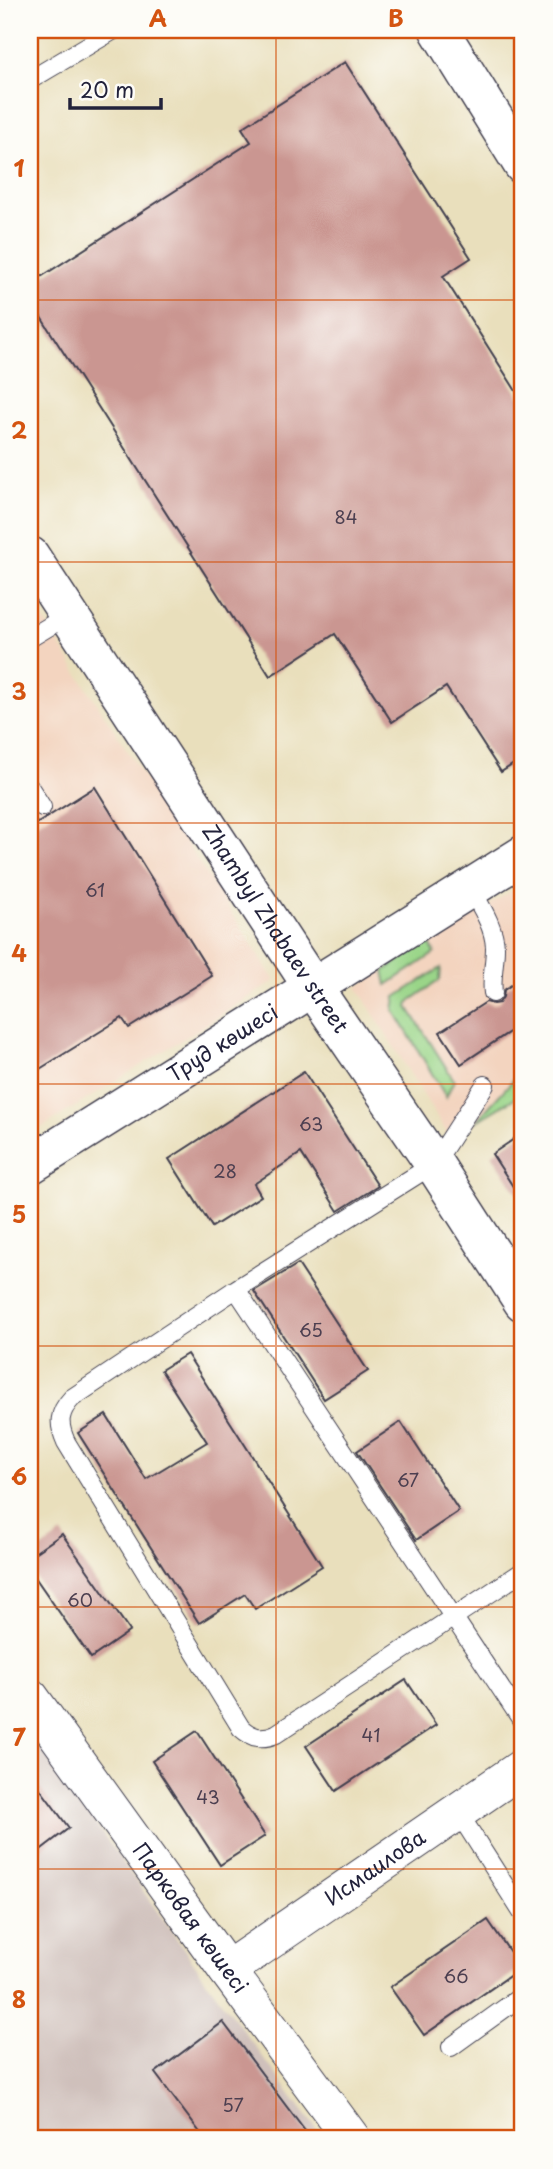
<svg xmlns="http://www.w3.org/2000/svg" width="553" height="2169" font-family="'Playpen Sans',sans-serif">
<style>
.built{fill:#f3d4bf}
.industrial{fill:#cfc0bb}
.green{fill:#9ad588;stroke:#5e7c62;stroke-width:2}
.building{fill:#ca9691}
.lines{fill:none;stroke-linecap:round;stroke-linejoin:round}
.service-casing{stroke:#403e4e;stroke-width:20}
.minor-casing{stroke:#403e4e;stroke-width:39}
.tertiary-casing{stroke:#403e4e;stroke-width:41}
.primary-casing{stroke:#403e4e;stroke-width:41}
.service{stroke:#fff;stroke-width:18}
.minor{stroke:#fff;stroke-width:37}
.tertiary{stroke:#fff;stroke-width:38}
.primary{stroke:#fff;stroke-width:38}
.grid{fill:none;stroke:#d45411;stroke-width:2;stroke-opacity:0.55}
.labels{text-anchor:middle;stroke-width:5;stroke-linejoin:round;paint-order:stroke}
.number-label{font-size:18px;fill:#4c3f50}
.street-label{font-size:21px;fill:#22223b;stroke:#fdfcf7}
.neatline{fill:none;stroke:#d45411;stroke-width:2.5}
.grid-label{font-size:23px;text-anchor:middle;font-weight:bold;fill:#d45411}
</style>
<rect width="100%" height="100%" fill="#fdfcf7"/>
<filter id="ink" filterUnits="userSpaceOnUse"><feTurbulence type="fractalNoise" baseFrequency=".0143" numOctaves="2"/><feDisplacementMap in="SourceGraphic" scale="14" xChannelSelector="R" yChannelSelector="G"/><feConvolveMatrix kernelMatrix="1 2 1 2 8 2 1 2 1" color-interpolation-filters="sRGB"/></filter>
<filter id="wash" filterUnits="userSpaceOnUse"><feTurbulence type="fractalNoise" baseFrequency=".00686" numOctaves="4" result="noise"/><feDisplacementMap in="SourceGraphic" scale="28" xChannelSelector="R" yChannelSelector="G"/><feGaussianBlur stdDeviation="1.57" result="paint"/><feColorMatrix in="noise" values="0 0 0 0 0 0 0 0 0 0 0 0 0 0 0 0 0 1.4 0 .05"/><feComposite in="paint" operator="in"/></filter>
<g filter="url(#wash)">
<rect width="100%" height="100%" fill="#e9dfbc"/>
<!-- built -->
<path class="built" d="M30 599 275 981 30 1135Z
M523 884V1093L450 1138 357 987Z"/>
<!-- industrial -->
<path class="industrial" d="M30 1731 213 1990 324 2139H30Z"/>
<!-- green -->
<path class="green" d="M428 941 435 953 387 985 384 971Z
M441 968 440 980 410 1001 408 1007 454 1080 446 1097 394 1010 396 997Z
M523 1069V1093L475 1122Z"/>
<g id="blocks">
<!-- building -->
<path class="building" d="M345 62 471 258 443 276 523 402V758L501 772 446 687 392 722 335 634 270 676 30 300V284L251 142 242 128Z
M95 787 212 976 129 1028 122 1018 30 1075V828Z
M523 977V1023L461 1064 440 1032 486 1002 493 1004 499 1003 503 997 504 990Z
M304 1072 378 1186 338 1211 301 1153 254 1184 261 1196 212 1227 169 1159Z
M523 1133V1202L492 1154Z
M298 1264 368 1371 324 1399 254 1291Z
M187 1354 322 1566 255 1609 245 1594 199 1623 78 1433 106 1415 146 1479 207 1442 161 1370Z
M401 1422 459 1511 416 1540 357 1451Z
M62 1534 130 1631 91 1658 30 1570V1556Z
M406 1680 436 1725 336 1791 306 1746Z
M197 1731 265 1836 220 1865 152 1761Z
M30 1775 69 1828 30 1858Z
M488 1920 521 1968 424 2035 390 1987Z
M223 2022 311 2139H205L155 2073Z"/>
</g>
</g>
<g filter="url(#ink)">
<use href="#blocks" fill-opacity="0" stroke="#403e4e" stroke-width="2"/>
<g class="lines">
<!-- service casing -->
<g class="service-casing">
<path id="service" d="M30 80 114 30
M30 638 68 615
M30 788 42 807
M471 889C481 907 494 926 495 947 495 963 491 977 493 993
M485 1085 434 1164 236 1289 72 1398C58 1413 58 1424 66 1442L241 1728C252 1738 262 1740 276 1734L522 1572
M236 1289 523 1722
M458 1812 523 1914
M451 2047 523 1995"/>
</g>
<!-- minor casing -->
<g class="minor-casing">
<g id="minor">
<path id="s1" d="M30 1697 227 1970 352 2139"/>
<path id="s2" d="M227 1970 523 1767"/>
</g>
</g>
<!-- tertiary casing -->
<g class="tertiary-casing">
<g id="tertiary">
<path d="M439 30 523 165"/>
<path id="s3" d="M30 1165 523 855"/>
</g>
</g>
<!-- primary casing -->
<g class="primary-casing">
<g id="primary">
<path id="s4" d="M30 556 312 986 434 1164 523 1302"/>
</g>
</g>
<!-- service -->
<use href="#service" class="service"/>
<!-- minor -->
<use href="#minor" class="minor"/>
<!-- tertiary -->
<use href="#tertiary" class="tertiary"/>
<!-- primary -->
<use href="#primary" class="primary"/>
</g>
</g>
<!-- grid -->
<path class="grid" d="M276 30V2139M30 300H523M30 562H523M30 823H523M30 1084H523M30 1346H523M30 1607H523M30 1869H523"/>
<g class="labels">
<!-- number labels -->
<g class="number-label">
<text x="346" y="524">84</text>
<text x="95" y="897">61</text>
<text x="311" y="1131">63</text>
<text x="225" y="1178">28</text>
<text x="311" y="1337">65</text>
<text x="408" y="1487">67</text>
<text x="80" y="1607">60</text>
<text x="371" y="1742">41</text>
<text x="208" y="1804">43</text>
<text x="456" y="1983">66</text>
<text x="233" y="2112">57</text>
</g>
<!-- street labels -->
<g class="street-label">
<text dy="7" stroke="none"><textPath href="#s4" startOffset="446">Zhambyl Zhabaev street</textPath></text>
<text dy="7" stroke="none"><textPath href="#s3" startOffset="228">Труд көшесі</textPath></text>
<text dy="7" stroke="none"><textPath href="#s2" startOffset="180">Исмаилова</textPath></text>
<text dy="7" stroke="none"><textPath href="#s1" startOffset="273">Парковая көшесі</textPath></text>
</g>
</g>
<!-- margin -->
<rect width="553" height="2169" fill="none" stroke="#fdfcf7" stroke-width="77"/>
<!-- scale -->
<path d="M70 98v10h91v-10" fill="none" stroke="#22223b" stroke-width="3.5"/>
<text x="80" y="98" font-size="21" fill="#22223b" stroke="#fdfcf7" stroke-width="5" paint-order="stroke">20 m</text>
<rect x="38" y="38" width="476" height="2092" class="neatline"/>
<g class="grid-label">
<text x="158" y="27">A</text>
<text x="396" y="27">B</text>
<text x="19" y="177">1</text>
<text x="19" y="439">2</text>
<text x="19" y="700">3</text>
<text x="19" y="962">4</text>
<text x="19" y="1223">5</text>
<text x="19" y="1485">6</text>
<text x="19" y="1746">7</text>
<text x="19" y="2008">8</text>
</g>
</svg>
